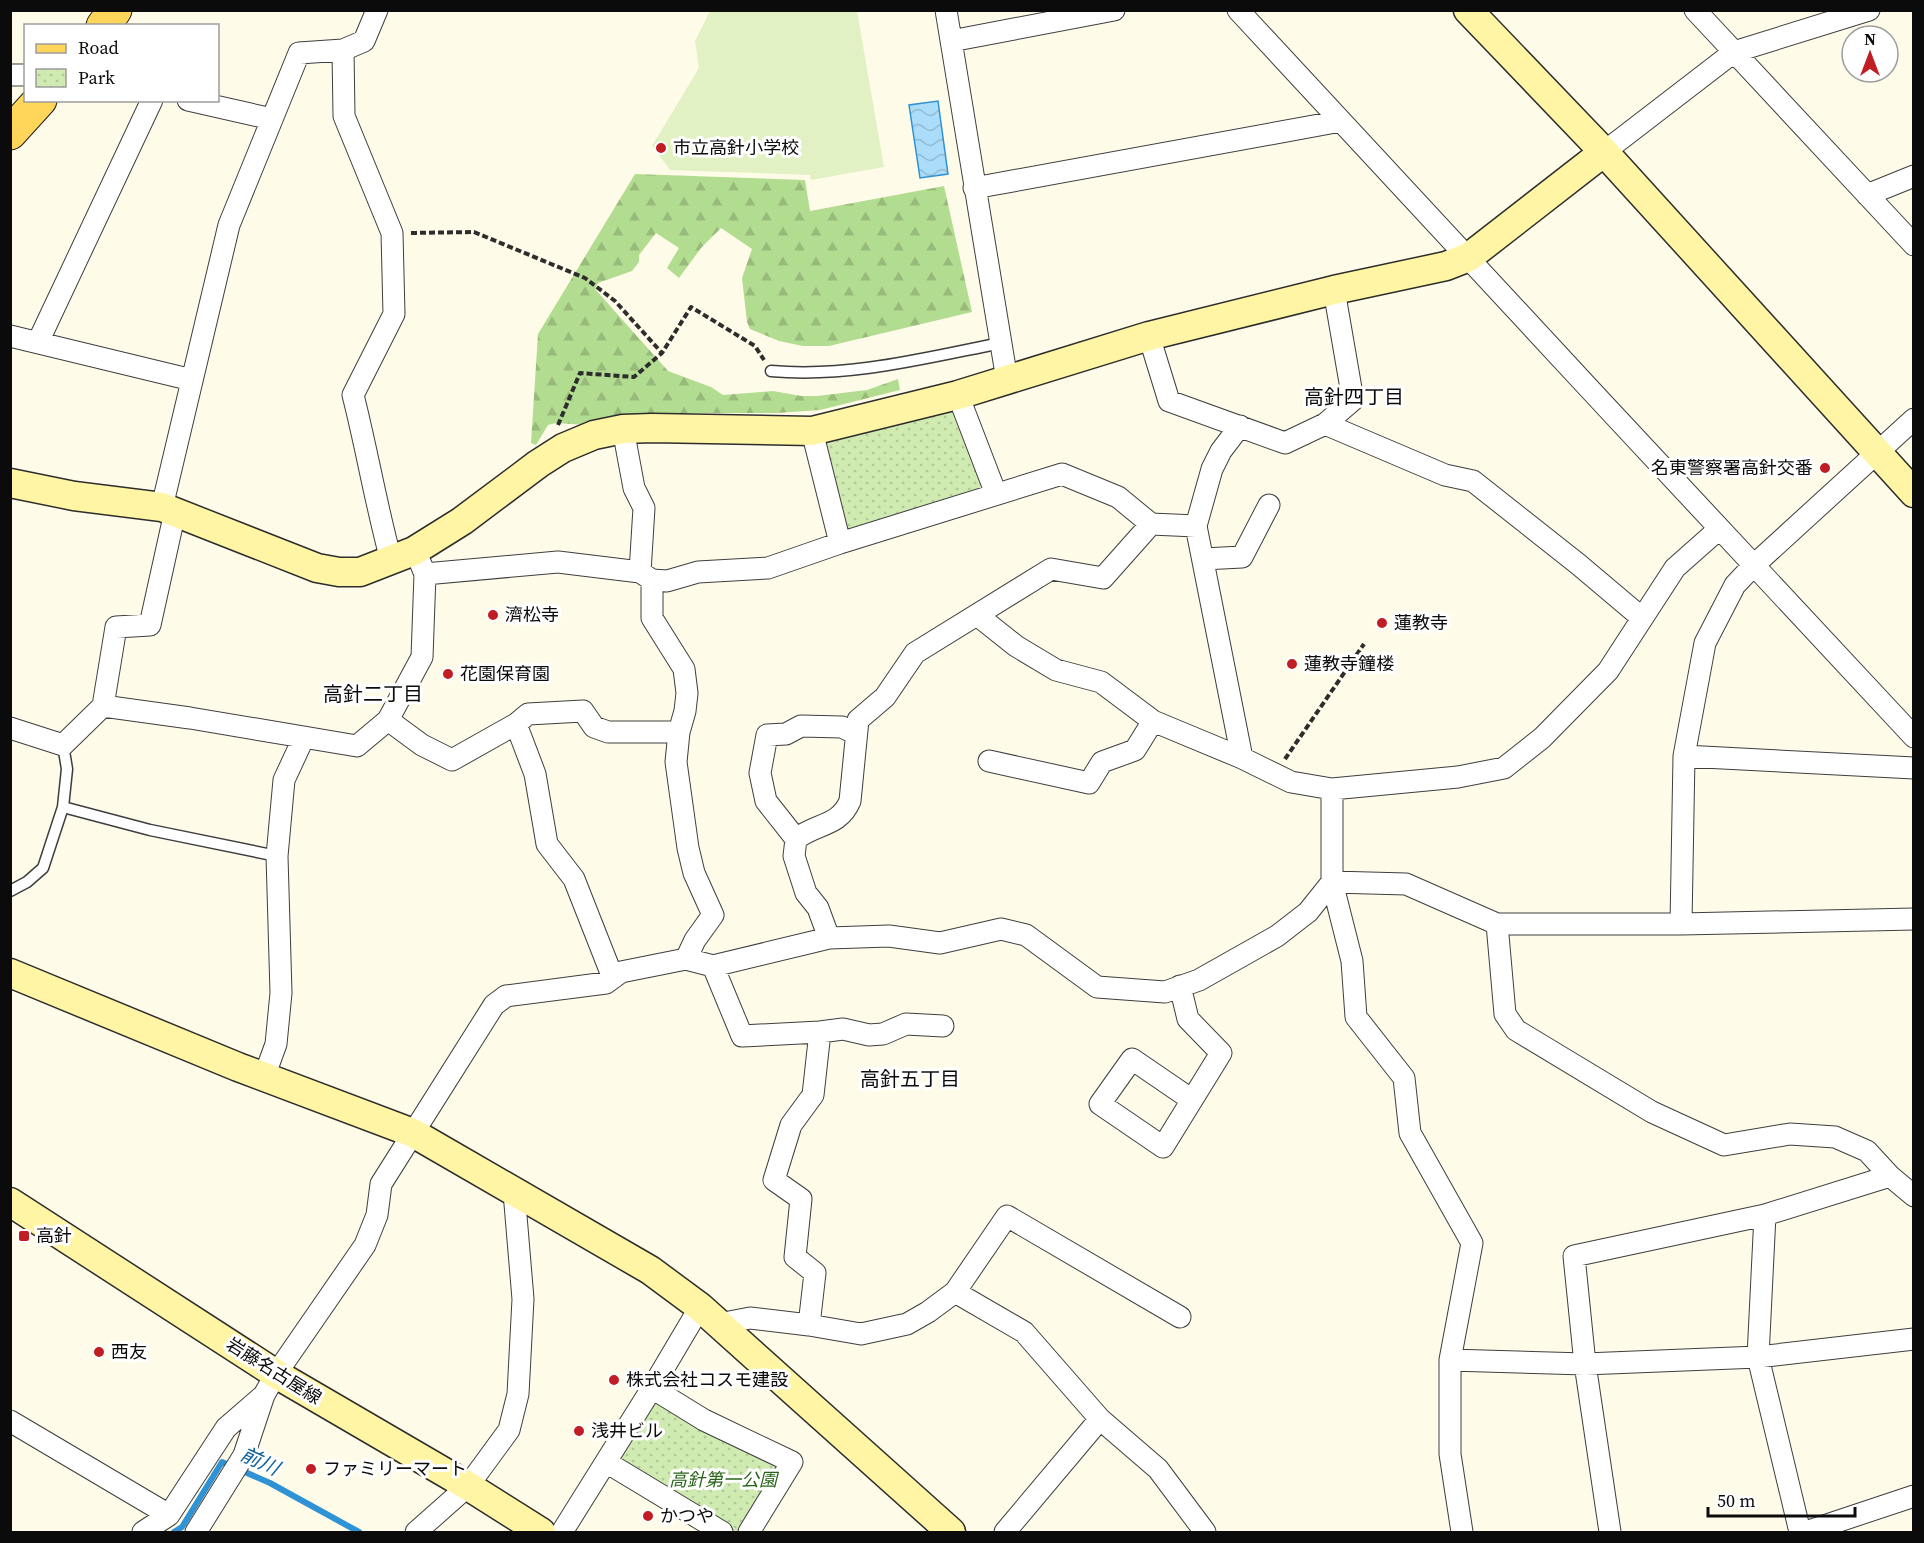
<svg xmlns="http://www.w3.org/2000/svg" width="1924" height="1543" font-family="'Source Serif 4','Noto Sans JP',serif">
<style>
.forest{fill:url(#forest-firs)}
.park{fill:url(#park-dots)}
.pitch{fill:#e2f1c3}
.water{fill:url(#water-waves);stroke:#2e92d4;stroke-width:1.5}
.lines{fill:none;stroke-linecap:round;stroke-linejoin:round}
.stream{stroke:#2e92d4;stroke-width:6}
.lane-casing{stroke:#3e3e3e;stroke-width:13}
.street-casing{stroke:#3e3e3e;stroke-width:23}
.secondary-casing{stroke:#2d2d2d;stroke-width:31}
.primary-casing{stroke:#1c1c1c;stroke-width:35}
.path{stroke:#2d2d2d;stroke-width:4;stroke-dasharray:6 3;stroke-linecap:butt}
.lane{stroke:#fff;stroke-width:10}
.street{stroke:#fff;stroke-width:21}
.secondary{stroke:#fff5a4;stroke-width:28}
.primary{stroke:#ffd659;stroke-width:33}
.poi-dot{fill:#c11d25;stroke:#fff;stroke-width:2}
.labels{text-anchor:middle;stroke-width:6;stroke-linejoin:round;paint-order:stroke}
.poi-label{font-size:18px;fill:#0b0b0b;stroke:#fff;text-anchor:start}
.street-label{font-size:18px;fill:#0b0b0b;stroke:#fff}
.park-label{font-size:18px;font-style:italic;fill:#296519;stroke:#fff}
.neighbourhood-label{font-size:20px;fill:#0b0b0b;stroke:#fff}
.water-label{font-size:20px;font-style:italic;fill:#0f62a1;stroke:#fff}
</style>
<defs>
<pattern id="forest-firs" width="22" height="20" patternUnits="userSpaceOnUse" patternTransform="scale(1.5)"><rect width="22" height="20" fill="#b2dc90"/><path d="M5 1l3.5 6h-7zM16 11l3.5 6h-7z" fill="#98bb7b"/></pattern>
<pattern id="park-dots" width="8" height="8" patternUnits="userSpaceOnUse" patternTransform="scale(1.5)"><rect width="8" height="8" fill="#cfebb1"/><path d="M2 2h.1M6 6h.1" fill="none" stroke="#b0c897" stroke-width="1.8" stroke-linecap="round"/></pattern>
<pattern id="water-waves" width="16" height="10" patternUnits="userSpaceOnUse" patternTransform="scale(1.5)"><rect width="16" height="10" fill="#abdcf9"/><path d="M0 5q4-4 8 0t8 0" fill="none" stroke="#92bbd4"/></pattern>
</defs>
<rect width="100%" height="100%" fill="#fffbe9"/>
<!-- forest -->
<path class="forest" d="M635 174 805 180 810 211 944 186 972 312 829 346H803L779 341 750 329 747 322 742 278 752 249 721 228 701 248 679 278 667 268 679 248 656 233 639 255V262L632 271 598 283 595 289 668 371 711 387 723 395 773 391 801 396H817L867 390 898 379 900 390 820 410 777 413H660L606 418 586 425 556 423 548 425 536 445 531 443 538 334Z"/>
<!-- park -->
<path class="park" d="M955 405 983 487 847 529 823 439Z
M653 1402H662L777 1462 780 1470 743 1532H735L621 1465V1455Z"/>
<!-- pitch -->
<path class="pitch" d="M710 11H857L884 167 811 180 810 175 670 170 652 146 699 68 695 41Z"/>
<!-- water -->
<path class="water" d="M938 101 948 174 920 178 909 105Z"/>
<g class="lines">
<!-- stream -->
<path class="stream" d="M174 1532 182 1527 222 1462 270 1483 359 1532"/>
<!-- lane casing -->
<g class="lane-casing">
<path id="lane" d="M771 371C849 378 925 358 1001 343
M63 807 150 830 277 856
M10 891 27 882 43 868 63 807 67 769 63 745"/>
</g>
<!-- street casing -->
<g class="street-casing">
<path id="street" d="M946 10 1007 380
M1238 10C1464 252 1687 496 1914 737
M1695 10 1914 245
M951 41 1114 10
M343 50 344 116 392 233 394 314 353 395C367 450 376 505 391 560
M10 75H26
M188 100 272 119
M1604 152 1734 52 1869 10
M974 188 1341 121
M1867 195 1914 176
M10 336 192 380
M1149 336 1169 401 1285 443 1325 424 1353 400 1334 290
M38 342 152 100
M958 395 996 494
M1325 424 1445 475 1473 481 1578 564 1642 618
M1240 426 1221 451 1212 469 1196 526 1242 758 1291 782 1332 789 1458 777 1504 768 1542 738 1608 671 1675 568 1719 529
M623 429 634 488 644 508 640 572
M812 431 840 543
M162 507 229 225 299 53 343 50 364 41 377 10
M1203 559 1242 557 1269 505
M425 574 558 562 640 572 652 580 667 581 698 572 768 568 840 543 1062 474 1118 497 1151 524
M652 580V618L684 669 687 693 685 711 679 732 676 762 688 848 694 873 713 915 695 940 686 959
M977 615 1016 646 1056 670 1101 682 1153 721 1242 758
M103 706 190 718 357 746 388 720 422 657 425 574 420 562
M388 720 422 745 452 760 516 724 528 714 583 711 594 727 608 732H679
M516 724 535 774 547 844 574 879 613 978
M10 728 63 745 103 706 116 627 150 625 175 512
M1684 756 1914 768
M989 761 1089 783 1102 762 1135 750 1153 721
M796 839 766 801 760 773 767 735 786 734 801 726 842 727 856 734
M1497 924 1505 1014 1516 1030 1652 1112 1724 1145 1790 1134 1835 1137 1867 1151 1890 1176 1914 1196
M1681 924 1684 756 1705 643 1735 585 1753 566 1914 419
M829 938 818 908 806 893 794 856 796 839C816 823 839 827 850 801L858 720 885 697 915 653 1051 569 1103 578 1151 524 1196 526
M713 966 742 1036 820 1032
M1180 986 1188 1019 1221 1053 1163 1147 1100 1104 1132 1059 1192 1100
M264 1077 276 1044 281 993 277 856 284 780 304 737
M1765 1215 1758 1357 1800 1532
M955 1292 1024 1332 1100 1419 1158 1469 1205 1532
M719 1324 750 1318 809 1325 861 1334 907 1324 928 1312 955 1292 1007 1216 1180 1317
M809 1325 815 1273 795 1257 801 1199 774 1180 791 1125 813 1095 820 1032 843 1029 869 1035 883 1034 906 1024 943 1026
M1450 1360 1585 1364 1758 1357 1914 1339
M652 1388 704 1420 792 1462 749 1532
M10 1421 169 1515
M606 1462 722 1532
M143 1532 169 1515 226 1428 264 1395
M196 1532 244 1455 264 1395 276 1374 365 1245 377 1215 381 1184 494 1005 506 996 606 983 621 972 686 959 713 966 829 938 889 936 940 943 1001 929 1026 935 1097 987 1165 992 1199 980 1277 936 1308 912 1332 882V789
M416 1532 468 1486 509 1430 518 1394 523 1299 514 1192
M562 1532 652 1388 700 1307
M1005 1532 1100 1419
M1462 1532 1450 1454V1360L1472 1243 1410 1133 1404 1078 1356 1017 1352 961 1332 882 1406 884 1497 924H1681L1914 919
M1610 1532 1585 1364 1574 1256 1765 1215 1890 1176
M1806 1532 1914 1496"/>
</g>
<!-- secondary casing -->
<g class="secondary-casing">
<path id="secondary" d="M1468 10 1604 152 1914 493
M10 483 74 496 162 507 317 568 339 572H360L414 551 462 521 538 464 563 448 594 435 623 429 652 428 812 431 958 395 1149 336 1334 290 1446 266 1469 257 1604 152
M10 973 238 1067 413 1133 650 1270 700 1307 951 1532
M10 1202 276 1374 468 1486 541 1532"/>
</g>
<!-- primary casing -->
<g class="primary-casing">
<path id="primary" d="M103 26 115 10
M10 133 40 100"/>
</g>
<!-- path -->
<path class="path" d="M411 233 474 232 585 278 615 301 662 353
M558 425 580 373 634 377 662 353 691 307 755 346 764 360
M1285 759 1364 644"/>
<!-- lane -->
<use href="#lane" class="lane"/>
<!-- street -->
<use href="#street" class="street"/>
<!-- secondary -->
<use href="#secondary" class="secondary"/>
<!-- primary -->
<use href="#primary" class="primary"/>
</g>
<!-- markers -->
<g class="poi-dot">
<circle cx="661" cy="148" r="6"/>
<circle cx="1825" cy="468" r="6"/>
<circle cx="493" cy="615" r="6"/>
<circle cx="1382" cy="623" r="6"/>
<circle cx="1292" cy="664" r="6"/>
<circle cx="448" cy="674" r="6"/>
<rect x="18" y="1230" width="12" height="12" rx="3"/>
<circle cx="99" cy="1352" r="6"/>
<circle cx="614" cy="1380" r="6"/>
<circle cx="579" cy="1431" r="6"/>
<circle cx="311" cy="1469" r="6"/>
<circle cx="648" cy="1516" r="6"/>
</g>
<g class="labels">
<!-- poi labels -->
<g class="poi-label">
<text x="673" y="154">市立高針小学校</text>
<text x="1813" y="474" text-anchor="end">名東警察署高針交番</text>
<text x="505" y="621">濟松寺</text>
<text x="1394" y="629">蓮教寺</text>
<text x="1304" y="670">蓮教寺鐘楼</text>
<text x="460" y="680">花園保育園</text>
<text x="36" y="1242">高針</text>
<text x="111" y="1358">西友</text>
<text x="626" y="1386">株式会社コスモ建設</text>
<text x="591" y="1437">浅井ビル</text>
<text x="323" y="1475">ファミリーマート</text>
<text x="660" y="1522">かつや</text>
</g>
<!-- street labels -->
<g class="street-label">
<text transform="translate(274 1371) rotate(32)" y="6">岩藤名古屋線</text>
</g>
<!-- park labels -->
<g class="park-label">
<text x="723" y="1486">高針第一公園</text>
</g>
<!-- neighbourhood labels -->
<g class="neighbourhood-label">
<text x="1354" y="404">高針四丁目</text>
<text x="373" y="701">高針二丁目</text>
<text x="910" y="1086">高針五丁目</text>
</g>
<!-- water labels -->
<g class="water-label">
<text transform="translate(260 1461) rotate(25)" y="7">前川</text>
</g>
</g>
<!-- border -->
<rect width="1924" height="1543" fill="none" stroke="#0b0b0b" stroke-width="24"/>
<!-- legend -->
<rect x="24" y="24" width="195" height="78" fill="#ffffff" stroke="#9d9d9d" stroke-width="1.5"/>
<rect x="36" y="44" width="30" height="9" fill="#ffd659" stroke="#9d9d9d" stroke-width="1.5"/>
<text x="78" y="54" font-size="18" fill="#0b0b0b">Road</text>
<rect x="36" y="69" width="30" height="18" fill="url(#park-dots)" stroke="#9d9d9d" stroke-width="1.5"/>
<text x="78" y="84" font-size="18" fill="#0b0b0b">Park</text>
<!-- north arrow -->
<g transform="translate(1870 54)"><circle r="28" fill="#ffffff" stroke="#9d9d9d" stroke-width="1.5"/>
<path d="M0-4.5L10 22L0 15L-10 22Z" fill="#c11d25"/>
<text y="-9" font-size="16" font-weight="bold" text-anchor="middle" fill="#0b0b0b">N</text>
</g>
<!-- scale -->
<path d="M1708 1507v9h147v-9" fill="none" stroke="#0b0b0b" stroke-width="3"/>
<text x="1717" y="1507" font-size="18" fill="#0b0b0b" stroke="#ffffff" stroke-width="4.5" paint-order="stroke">50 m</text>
</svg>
